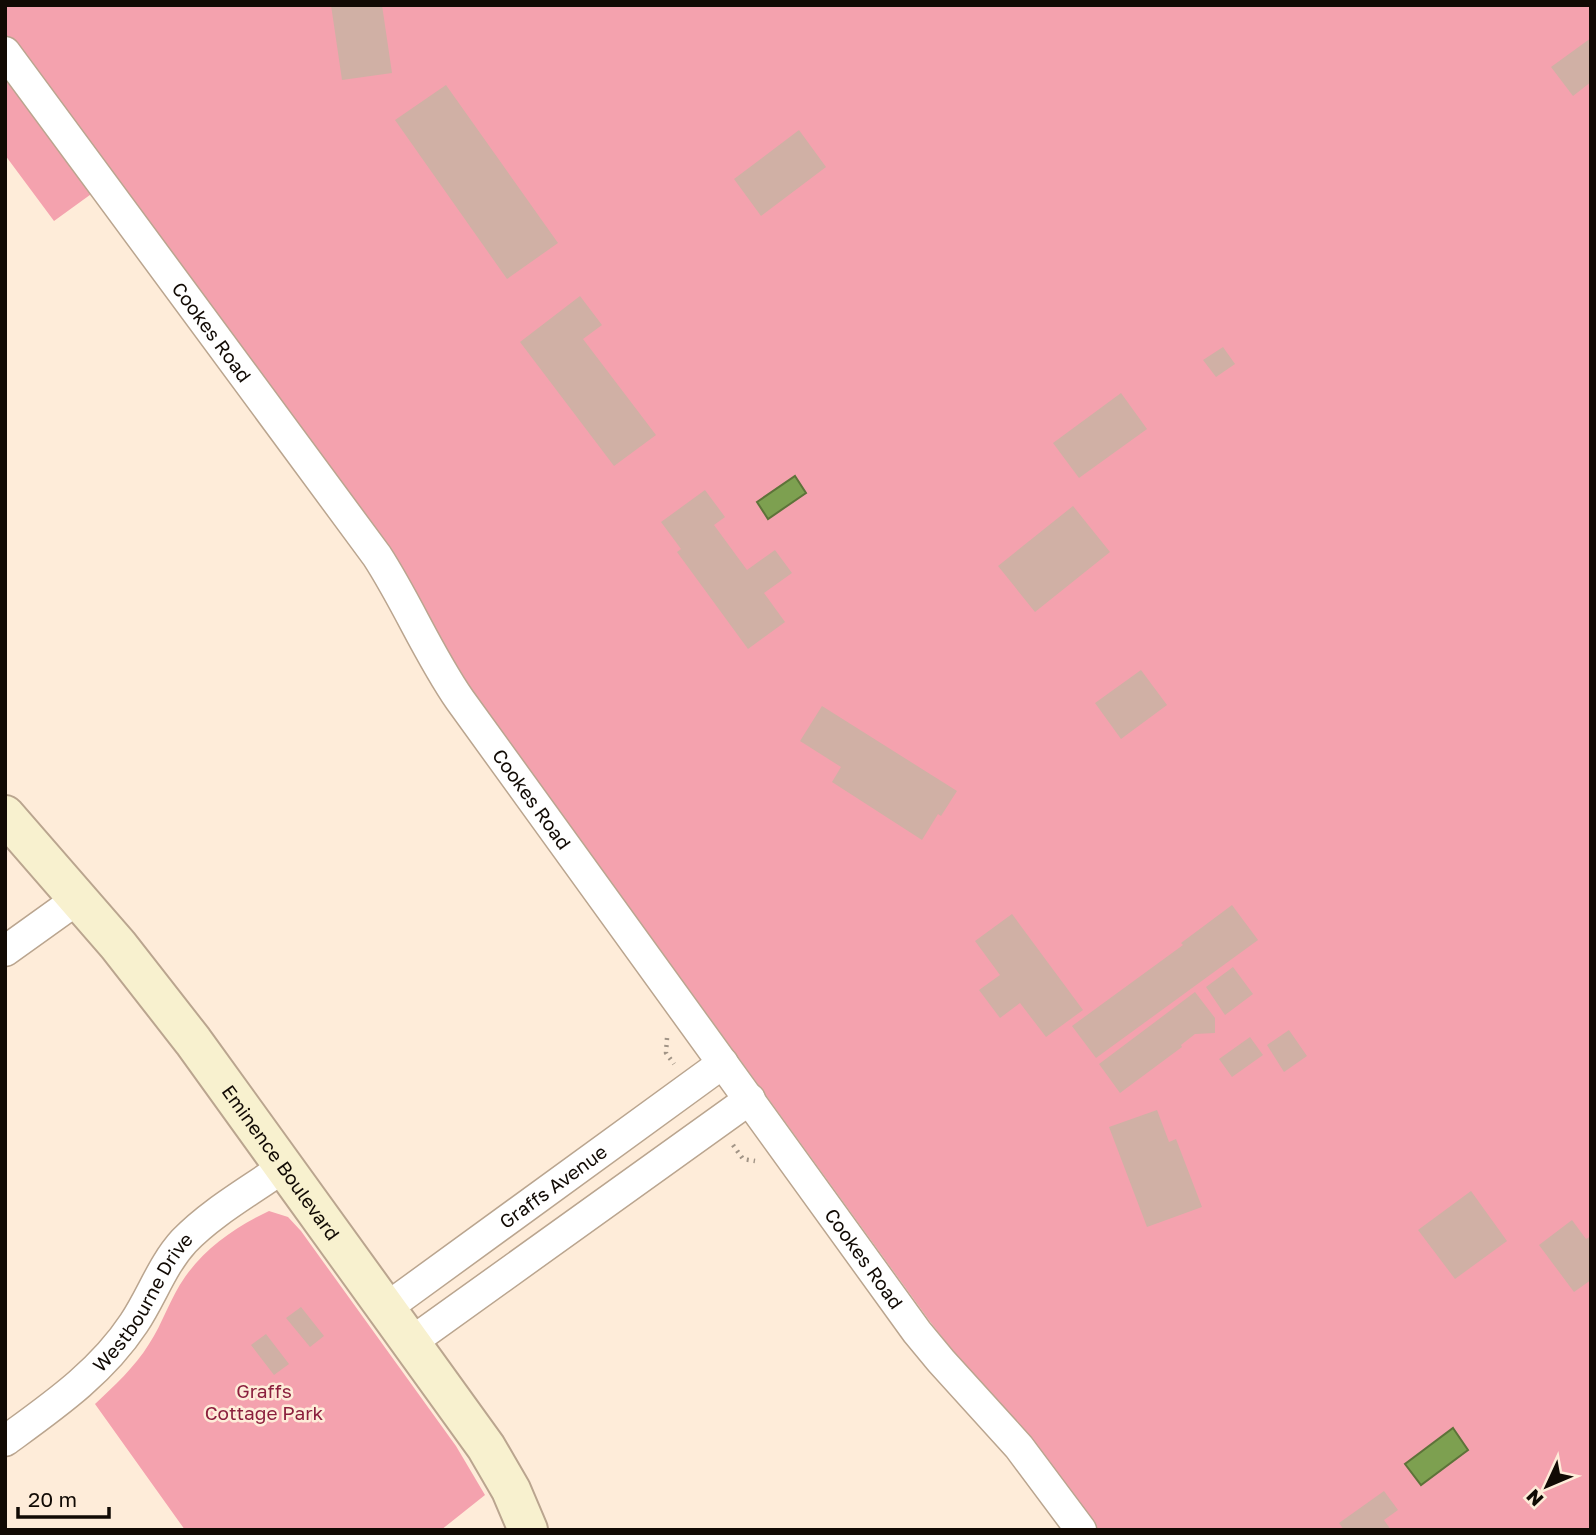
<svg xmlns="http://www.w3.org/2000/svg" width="1596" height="1535" font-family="'Golos Text',sans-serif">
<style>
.green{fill:#f4a2ae}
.water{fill:#7da050;stroke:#5d7339;stroke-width:2}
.building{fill:#d0b0a5}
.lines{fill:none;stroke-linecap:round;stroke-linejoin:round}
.street-casing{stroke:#baa58f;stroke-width:33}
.secondary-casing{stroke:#baa58f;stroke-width:42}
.path{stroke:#a19486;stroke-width:4.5;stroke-dasharray:2 5;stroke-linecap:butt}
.street{stroke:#fff;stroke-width:30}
.secondary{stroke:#f8f1cf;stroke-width:38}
.labels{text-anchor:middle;stroke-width:5;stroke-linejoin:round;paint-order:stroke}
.street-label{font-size:19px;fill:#110a04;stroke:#feecd9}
.park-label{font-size:19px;fill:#8b1f3d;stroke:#feecd9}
</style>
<rect width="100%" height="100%" fill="#feecd9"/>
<!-- green -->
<path class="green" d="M5 5H1591V1530H1095L931 1323 474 693 375 534 5 33Z
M5 72 94 192 54 221 5 155Z
M269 1211 288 1217 301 1231 456 1446 485 1495 441 1530H185L95 1404C114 1386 135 1367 149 1344 163 1323 170 1298 185 1277 205 1248 237 1226 269 1211Z"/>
<!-- water -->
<path class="water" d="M795 476 806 493 768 519 757 502Z
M1453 1428 1468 1450 1421 1485 1405 1464Z"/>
<!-- building -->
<path class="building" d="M331 5H382L392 73 342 80Z
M1591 38V82L1573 96 1551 67Z
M446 85 558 243 507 279 395 120Z
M799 130 826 167 761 216 734 179Z
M580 296 602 325 583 339 656 435 614 466 520 342Z
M1223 347 1235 364 1216 377 1203 360Z
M1121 393 1147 429 1079 478 1053 443Z
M705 490 725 517 714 525 747 570 775 550 792 573 764 593 785 622 748 649 677 552 681 549 661 522Z
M1073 506 1110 552 1035 612 998 566Z
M1141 670 1167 705 1121 739 1095 703Z
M822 706 957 791 941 816 938 814 922 840 832 782 841 767 800 741Z
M1232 905 1258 940 1096 1058 1072 1026 1183 945 1181 943Z
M1012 914 1083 1010 1046 1037 1020 1003 1000 1018 979 990 1000 975 975 941Z
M1233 967 1253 994 1225 1015 1206 987Z
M1195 992 1215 1018V1033L1195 1034 1181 1045 1182 1047 1120 1093 1099 1064Z
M1289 1030 1307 1056 1284 1072 1267 1045Z
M1250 1037 1263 1055 1232 1077 1219 1059Z
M1157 1110 1169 1142 1176 1139 1202 1207 1147 1227 1109 1127Z
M1471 1191 1507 1241 1455 1279 1418 1230Z
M1572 1220 1586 1239 1591 1236V1280L1574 1292 1539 1245Z
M301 1307 324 1336 310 1347 286 1318Z
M266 1334 289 1364 274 1375 251 1345Z
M1384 1491 1398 1510 1384 1520 1391 1530H1344L1339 1523Z"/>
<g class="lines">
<!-- street casing -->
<g class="street-casing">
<g id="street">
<path id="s1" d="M5 52 377 556C407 602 428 654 460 700L917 1332 941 1361 1019 1447 1081 1530"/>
<path d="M5 951 79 898"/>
<path id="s2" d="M385 1309 723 1063"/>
<path d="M410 1343 750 1099"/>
<path id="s3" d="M5 1441C53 1406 101 1373 134 1323 152 1296 162 1265 184 1241 212 1212 250 1191 282 1168"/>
</g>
</g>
<!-- secondary casing -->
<g class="secondary-casing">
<g id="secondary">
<path id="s4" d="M5 815 118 945 193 1041 486 1447 511 1490 528 1530"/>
</g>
</g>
<!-- path -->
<path class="path" d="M667 1038 666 1053 674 1064
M733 1145 743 1159 755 1161"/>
<!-- street -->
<use href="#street" class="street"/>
<!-- secondary -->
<use href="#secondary" class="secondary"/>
</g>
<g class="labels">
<!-- street labels -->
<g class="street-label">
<text dy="7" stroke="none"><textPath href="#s1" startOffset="348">Cookes Road</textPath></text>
<text dy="7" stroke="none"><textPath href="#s1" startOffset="915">Cookes Road</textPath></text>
<text dy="7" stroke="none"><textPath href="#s4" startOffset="444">Eminence Boulevard</textPath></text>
<text dy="7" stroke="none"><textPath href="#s2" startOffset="208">Graffs Avenue</textPath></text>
<text dy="7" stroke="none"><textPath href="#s1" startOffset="1482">Cookes Road</textPath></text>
<text dy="7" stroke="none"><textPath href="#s3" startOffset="198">Westbourne Drive</textPath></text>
</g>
<!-- park labels -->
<g class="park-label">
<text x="264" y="1398">Graffs<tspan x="264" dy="22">Cottage Park</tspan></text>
</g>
</g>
<!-- border -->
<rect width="1596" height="1535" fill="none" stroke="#110a04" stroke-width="14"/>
<!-- north arrow -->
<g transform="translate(1547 1486) rotate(226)" stroke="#feecd9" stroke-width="5" paint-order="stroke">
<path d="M0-5L12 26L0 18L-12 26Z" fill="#110a04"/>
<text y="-10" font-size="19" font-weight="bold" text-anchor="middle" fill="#110a04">N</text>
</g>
<!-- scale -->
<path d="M18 1507v10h91v-10" fill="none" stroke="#110a04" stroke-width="3.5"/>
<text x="28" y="1507" font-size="21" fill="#110a04" stroke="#feecd9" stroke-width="5" paint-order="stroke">20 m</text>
</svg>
